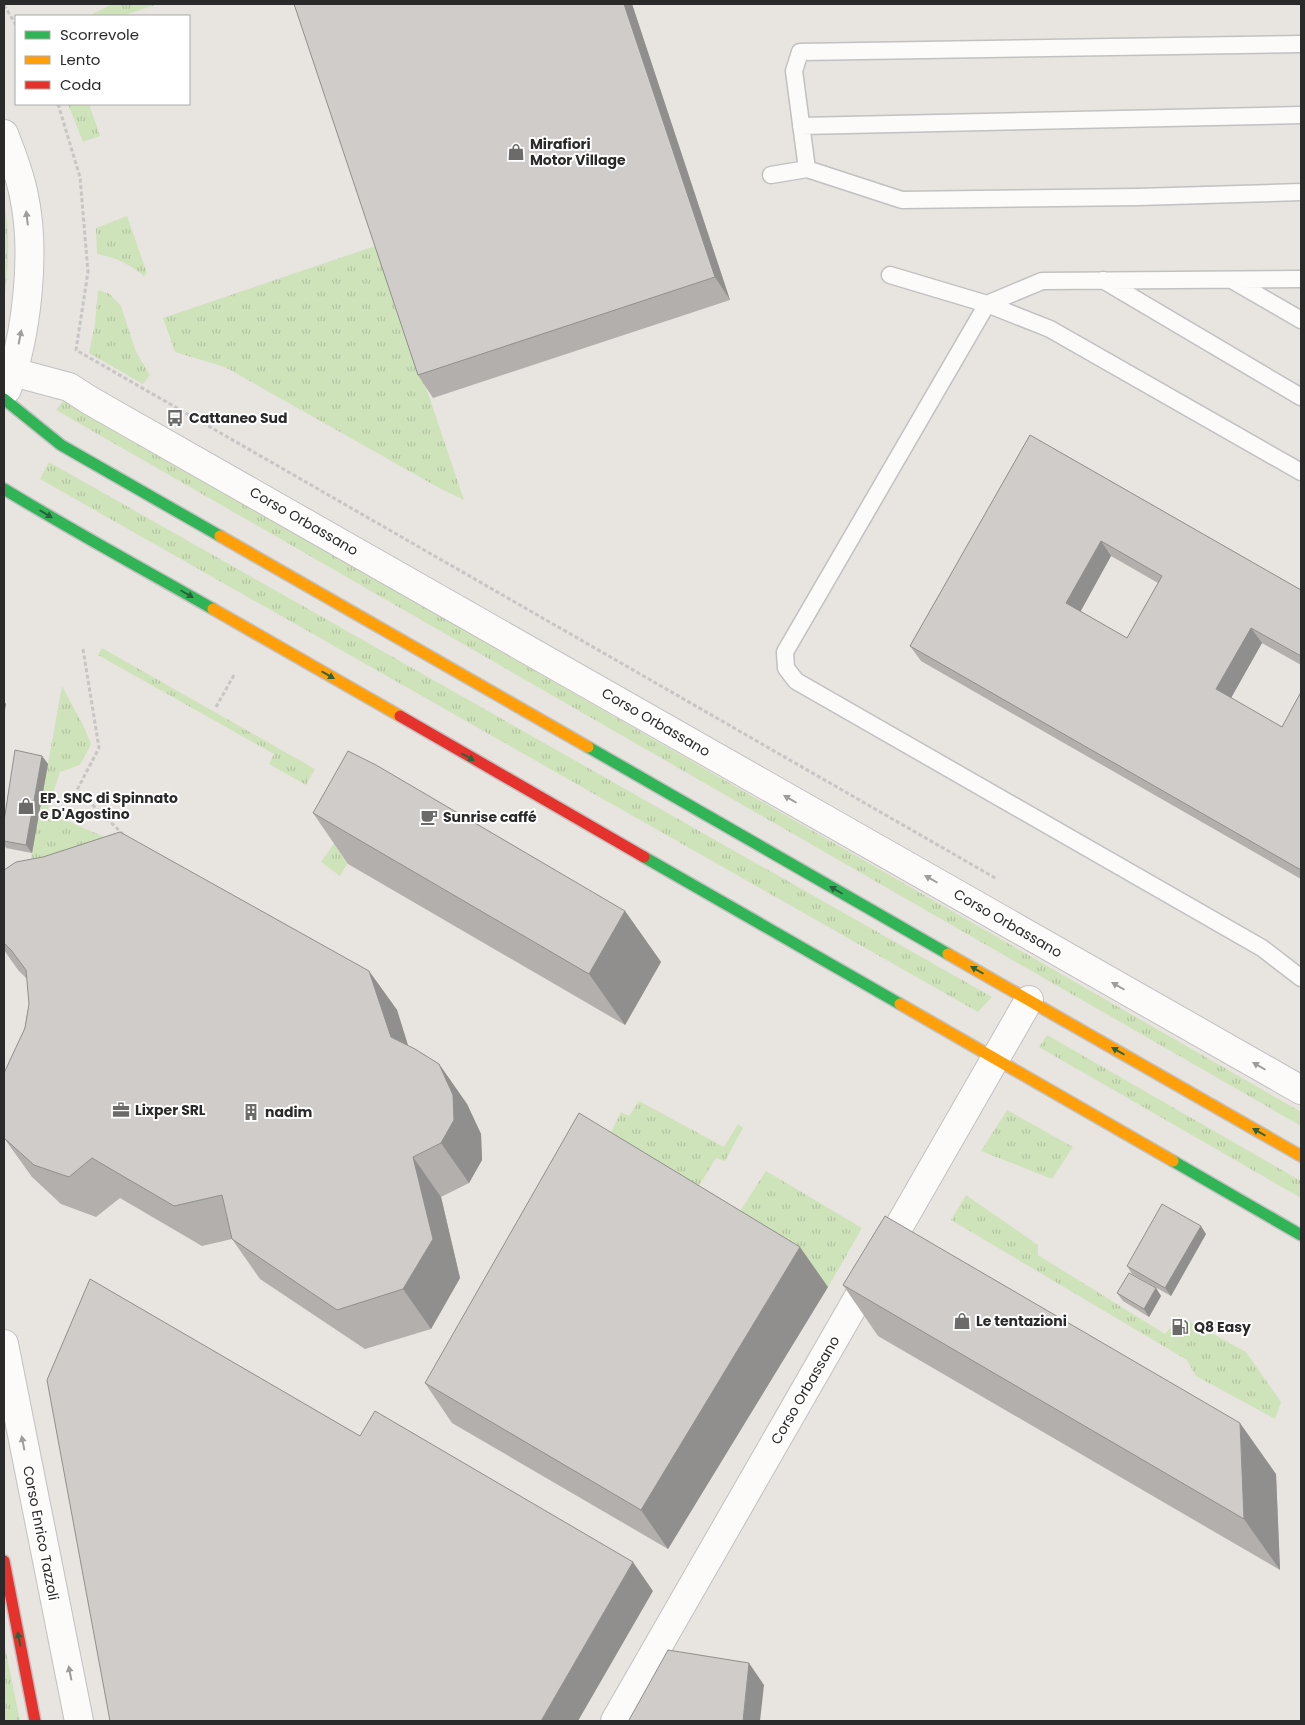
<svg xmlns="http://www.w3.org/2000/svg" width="1305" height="1725" font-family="Poppins,sans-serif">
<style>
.grass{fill:url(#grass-tufts)}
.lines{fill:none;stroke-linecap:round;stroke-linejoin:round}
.lane-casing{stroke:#c2c1c1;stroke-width:19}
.street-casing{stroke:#c2c1c1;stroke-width:30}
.fast-casing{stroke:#c2c1c1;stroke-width:14}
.slow-casing{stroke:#c2c1c1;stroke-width:14}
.jam-casing{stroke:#c2c1c1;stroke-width:14}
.path{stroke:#c6c6c5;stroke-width:3;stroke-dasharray:4 2.5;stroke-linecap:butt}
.lane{stroke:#fcfbfa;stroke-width:16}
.street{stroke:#fcfbfa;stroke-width:28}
.fast{stroke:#30b455;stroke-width:11}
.slow{stroke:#ff9f0a;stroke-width:11}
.jam{stroke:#e5322d;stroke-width:11}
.wall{fill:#b2afad;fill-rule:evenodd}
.shaded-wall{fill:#918f8d}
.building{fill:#cfccc9;stroke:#918f8d;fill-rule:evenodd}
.oneway{fill:#9e9d9c}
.oneway2{fill:#2c613b}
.labels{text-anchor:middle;stroke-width:4;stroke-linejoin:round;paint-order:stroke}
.poi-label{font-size:14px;font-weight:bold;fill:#2a2a2a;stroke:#fff;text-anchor:start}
.street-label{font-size:14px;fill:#2a2a2a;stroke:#fff}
</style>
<defs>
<pattern id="grass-tufts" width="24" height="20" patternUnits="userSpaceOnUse" patternTransform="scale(1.25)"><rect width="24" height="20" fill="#cfe3ba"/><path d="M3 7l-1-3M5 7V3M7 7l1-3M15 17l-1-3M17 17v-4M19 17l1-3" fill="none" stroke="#b2c3a0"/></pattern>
</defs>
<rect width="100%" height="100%" fill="#e8e4e0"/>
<!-- grass -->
<path class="grass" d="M112 4H158L122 16H89Z
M68 104H89L100 136 83 142Z
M4 202C11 235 8 269 4 303Z
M127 216 147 273 144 276C128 263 117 258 97 254L96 228Z
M378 245 464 500 441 489 225 367 175 352 163 318Z
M98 290 110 294 121 306 136 352 150 375 143 384 89 353 95 324Z
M64 400 1301 1112V1126L56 410Z
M49 462 992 997 978 1012 40 479Z
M102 648 315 769 306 785 269 764 274 754 98 655Z
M62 686 84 727 91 744 80 765 60 772 47 812 116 842 20 918Z
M384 802 340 876 321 862 360 805Z
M1047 1035 1301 1181V1198L1039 1047Z
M639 1101 724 1147 738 1124 743 1128 725 1161 716 1158 689 1202 602 1151 621 1112 629 1116Z
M1007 1110 1073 1147 1052 1179 981 1151Z
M766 1171 862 1228 828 1287 730 1227Z
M966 1195 1038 1245V1255L1165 1334 1180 1316 1246 1352 1281 1402 1275 1419 1196 1376 1187 1360 951 1220Z
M4 1642 20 1721H4Z"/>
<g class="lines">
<!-- lane casing -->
<g class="lane-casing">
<path id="lane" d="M801 126 1301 115
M807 169 794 71 800 52 1301 44
M771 175 807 169 902 200 1138 197 1301 192
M890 275 987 304 1050 329 1301 472
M1301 279 1042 281 987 304 785 652 786 668 796 681 1262 948 1301 978
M1103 280 1301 397
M1232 280 1301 320"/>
</g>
<!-- street casing -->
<g class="street-casing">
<path id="street" d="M4 134C12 155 20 174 24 196 36 252 27 336 7 389
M4 371 13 372 69 387 89 400 1301 1090
M4 1344 79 1721
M615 1721 1029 1000"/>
</g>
<!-- fast casing -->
<g class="fast-casing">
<path id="fast" d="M4 399 61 445 220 536
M4 489C73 531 143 569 213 609
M588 747 948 954
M644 857 900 1004
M1173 1161 1301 1235"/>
</g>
<!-- slow casing -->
<g class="slow-casing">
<path id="slow" d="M220 536 588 747
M213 609 400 716
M948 954 1301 1156
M900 1004 1173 1161"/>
</g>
<!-- jam casing -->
<g class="jam-casing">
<path id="jam" d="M400 716 644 857
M4 1561 35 1721"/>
</g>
<!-- path -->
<path class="path" d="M4 5 16 25
M58 104 80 177 88 272 76 350 997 879
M83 649 99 748 77 790 127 838
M216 707 234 675"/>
<!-- lane -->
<use href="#lane" class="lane"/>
<!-- street -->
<use href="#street" class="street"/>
<!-- fast -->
<use href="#fast" class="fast"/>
<!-- slow -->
<use href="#slow" class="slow"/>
<!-- jam -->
<use href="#jam" class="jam"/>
</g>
<!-- wall -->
<path class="wall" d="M632 4 730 300 433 398 418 375Z
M1030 435 1301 590V665L1262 643 1231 698 1282 727 1301 692V879L921 661 910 646ZM1111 556 1158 583 1127 638 1080 611Z
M42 756 48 764 32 853 6 848 4 844V821Z
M313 813 625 911 661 962 625 1025 348 864Z
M4 870 369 971 397 1010 408 1046 439 1064 467 1104 481 1134 482 1160 469 1183 441 1197 460 1278 431 1329 365 1349 260 1279 232 1239 202 1246 120 1198 96 1217 61 1204 32 1177 4 1138 29 1004 27 979 18 970 4 950Z
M1206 1234 1171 1296 1132 1274 1127 1266Z
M843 1285 1276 1474 1280 1570 878 1336Z
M828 1287 668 1549 452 1423 425 1383Z
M1156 1288 1161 1296 1149 1317 1123 1301 1117 1293Z"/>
<!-- shaded-wall -->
<path class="shaded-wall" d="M624 4H632L730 300 715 277Z
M1101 541 1111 556 1077 618 1066 603Z
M1251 628 1262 643 1227 705 1216 689Z
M4 701 6 704 4 716Z
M42 756 48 764 32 853 26 845Z
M625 911 661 962 625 1025 589 974Z
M369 971 397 1010 418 1077 391 1037Z
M439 1064 467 1104 481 1134 482 1160 469 1183 441 1143Z
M413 1157 441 1197 460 1278 431 1329 403 1289Z
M1201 1226 1206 1234 1171 1296 1165 1288Z
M800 1247 828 1287 668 1549 641 1510Z
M1156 1288 1161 1296 1149 1317 1144 1309Z
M1240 1423 1276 1474 1280 1570 1244 1519Z
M633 1562 653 1591 578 1721H541Z
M749 1663 764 1685 760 1721H743Z"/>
<!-- building -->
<path class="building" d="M294 4H624L715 277 418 375Z
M1030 435 1301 590V656L1251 628 1216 689 1282 727 1301 692V870L910 646ZM1101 541 1162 576 1127 638 1066 603Z
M15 750 42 756 26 845 4 841V821Z
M348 751 376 765 625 911 589 974 313 813Z
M120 832 369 971 391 1037 415 1049 439 1064 453 1095 454 1120 441 1143 413 1157 433 1239 403 1289 337 1310 232 1239 222 1195 174 1206 92 1158 69 1177 34 1165 4 1138V1073L25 1028 29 1004 26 970 11 950 4 943V870L16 862 43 857Z
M579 1113 800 1247 641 1510 425 1383Z
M1162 1204 1201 1226 1165 1288 1127 1266Z
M885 1216 1240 1423 1244 1519 843 1285Z
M1129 1273 1156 1288 1144 1309 1117 1293Z
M90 1279 360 1436 375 1411 633 1562 541 1721H110L47 1380Z
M668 1650 749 1663 743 1721H629V1720Z"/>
<!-- one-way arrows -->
<defs><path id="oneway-solid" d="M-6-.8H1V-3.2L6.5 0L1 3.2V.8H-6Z" transform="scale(1.25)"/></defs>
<g class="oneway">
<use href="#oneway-solid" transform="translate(27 218) rotate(-97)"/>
<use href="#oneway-solid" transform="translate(20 337) rotate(-79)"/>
<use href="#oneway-solid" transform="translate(790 799) rotate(-150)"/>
<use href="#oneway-solid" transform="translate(931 879) rotate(-150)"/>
<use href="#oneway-solid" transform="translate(1118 986) rotate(-150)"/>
<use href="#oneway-solid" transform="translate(1259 1066) rotate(-150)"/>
<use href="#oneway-solid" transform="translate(23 1443) rotate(-101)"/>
<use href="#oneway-solid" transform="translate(70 1673) rotate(-101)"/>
</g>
<g class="oneway2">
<use href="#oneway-solid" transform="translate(46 514) rotate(31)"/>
<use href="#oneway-solid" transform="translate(187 594) rotate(30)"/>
<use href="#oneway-solid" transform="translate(328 675) rotate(30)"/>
<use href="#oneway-solid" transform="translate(468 757) rotate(30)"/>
<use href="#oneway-solid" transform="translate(836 890) rotate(-150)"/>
<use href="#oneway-solid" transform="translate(977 970) rotate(-150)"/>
<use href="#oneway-solid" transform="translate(1118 1051) rotate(-150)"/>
<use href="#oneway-solid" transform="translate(1259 1132) rotate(-150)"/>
<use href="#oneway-solid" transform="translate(19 1639) rotate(-101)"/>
</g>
<!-- icons -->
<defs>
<g id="shop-bare" transform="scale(1.35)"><path d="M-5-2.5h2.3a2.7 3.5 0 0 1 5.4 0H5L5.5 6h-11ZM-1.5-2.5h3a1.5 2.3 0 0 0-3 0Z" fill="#6c6b6a" stroke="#fff" stroke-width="2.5" paint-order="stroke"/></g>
<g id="bus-bare" transform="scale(1.35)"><path d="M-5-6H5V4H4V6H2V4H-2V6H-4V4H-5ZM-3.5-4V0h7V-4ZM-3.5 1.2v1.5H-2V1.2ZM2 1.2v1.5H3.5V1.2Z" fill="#6c6b6a" stroke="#fff" stroke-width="2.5" paint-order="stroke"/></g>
<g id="cafe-bare" transform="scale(1.35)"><path d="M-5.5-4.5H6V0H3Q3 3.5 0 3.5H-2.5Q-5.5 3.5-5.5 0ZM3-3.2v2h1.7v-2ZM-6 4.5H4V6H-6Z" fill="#6c6b6a" stroke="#fff" stroke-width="2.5" paint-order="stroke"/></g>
<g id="office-bare" transform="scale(1.35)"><path d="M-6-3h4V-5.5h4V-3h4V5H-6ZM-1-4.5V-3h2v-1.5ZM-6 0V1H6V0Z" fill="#6c6b6a" stroke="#fff" stroke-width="2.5" paint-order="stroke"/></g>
<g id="building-bare" transform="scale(1.35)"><path d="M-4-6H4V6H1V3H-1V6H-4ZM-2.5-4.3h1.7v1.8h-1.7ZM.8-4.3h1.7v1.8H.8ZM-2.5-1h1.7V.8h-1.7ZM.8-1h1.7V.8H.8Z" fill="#6c6b6a" stroke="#fff" stroke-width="2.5" paint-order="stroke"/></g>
<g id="fuel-bare" transform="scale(1.35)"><path d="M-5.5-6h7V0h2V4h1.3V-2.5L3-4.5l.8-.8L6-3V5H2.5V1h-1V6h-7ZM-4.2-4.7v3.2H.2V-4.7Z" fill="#6c6b6a" stroke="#fff" stroke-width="2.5" paint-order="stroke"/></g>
</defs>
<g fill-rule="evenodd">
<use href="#shop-bare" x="516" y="152"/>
<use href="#bus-bare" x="175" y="418"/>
<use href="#shop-bare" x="26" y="806"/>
<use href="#cafe-bare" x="429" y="817"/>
<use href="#office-bare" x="121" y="1110"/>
<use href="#building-bare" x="251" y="1112"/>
<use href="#shop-bare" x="962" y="1321"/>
<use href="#fuel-bare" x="1180" y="1327"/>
</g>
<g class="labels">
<!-- poi labels -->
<g class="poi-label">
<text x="530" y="149">Mirafiori<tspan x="530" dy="16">Motor Village</tspan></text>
<text x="189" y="423">Cattaneo Sud</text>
<text x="40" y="803">EP. SNC di Spinnato<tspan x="40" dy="16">e D'Agostino</tspan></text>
<text x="443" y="822">Sunrise caffé</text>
<text x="135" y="1115">Lixper SRL</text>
<text x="265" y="1117">nadim</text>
<text x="976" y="1326">Le tentazioni</text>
<text x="1194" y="1332">Q8 Easy</text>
</g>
<!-- street labels -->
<g class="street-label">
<text transform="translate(304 521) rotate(30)" y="5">Corso Orbassano</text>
<text transform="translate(656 722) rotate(30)" y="5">Corso Orbassano</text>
<text transform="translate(1008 923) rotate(30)" y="5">Corso Orbassano</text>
<text transform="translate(805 1390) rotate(-60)" y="5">Corso Orbassano</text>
<text transform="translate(41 1533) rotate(79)" y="5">Corso Enrico Tazzoli</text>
</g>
</g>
<!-- border -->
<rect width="1305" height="1725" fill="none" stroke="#2a2a2a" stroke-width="10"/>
<!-- legend -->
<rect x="15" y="15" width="175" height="90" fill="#ffffff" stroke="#aaaaaa"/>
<rect x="25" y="31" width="25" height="8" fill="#30b455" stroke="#aaaaaa"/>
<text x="60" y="40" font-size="15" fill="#2a2a2a">Scorrevole</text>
<rect x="25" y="56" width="25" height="8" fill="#ff9f0a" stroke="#aaaaaa"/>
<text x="60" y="65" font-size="15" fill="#2a2a2a">Lento</text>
<rect x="25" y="81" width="25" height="8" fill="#e5322d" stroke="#aaaaaa"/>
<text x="60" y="90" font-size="15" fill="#2a2a2a">Coda</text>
</svg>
